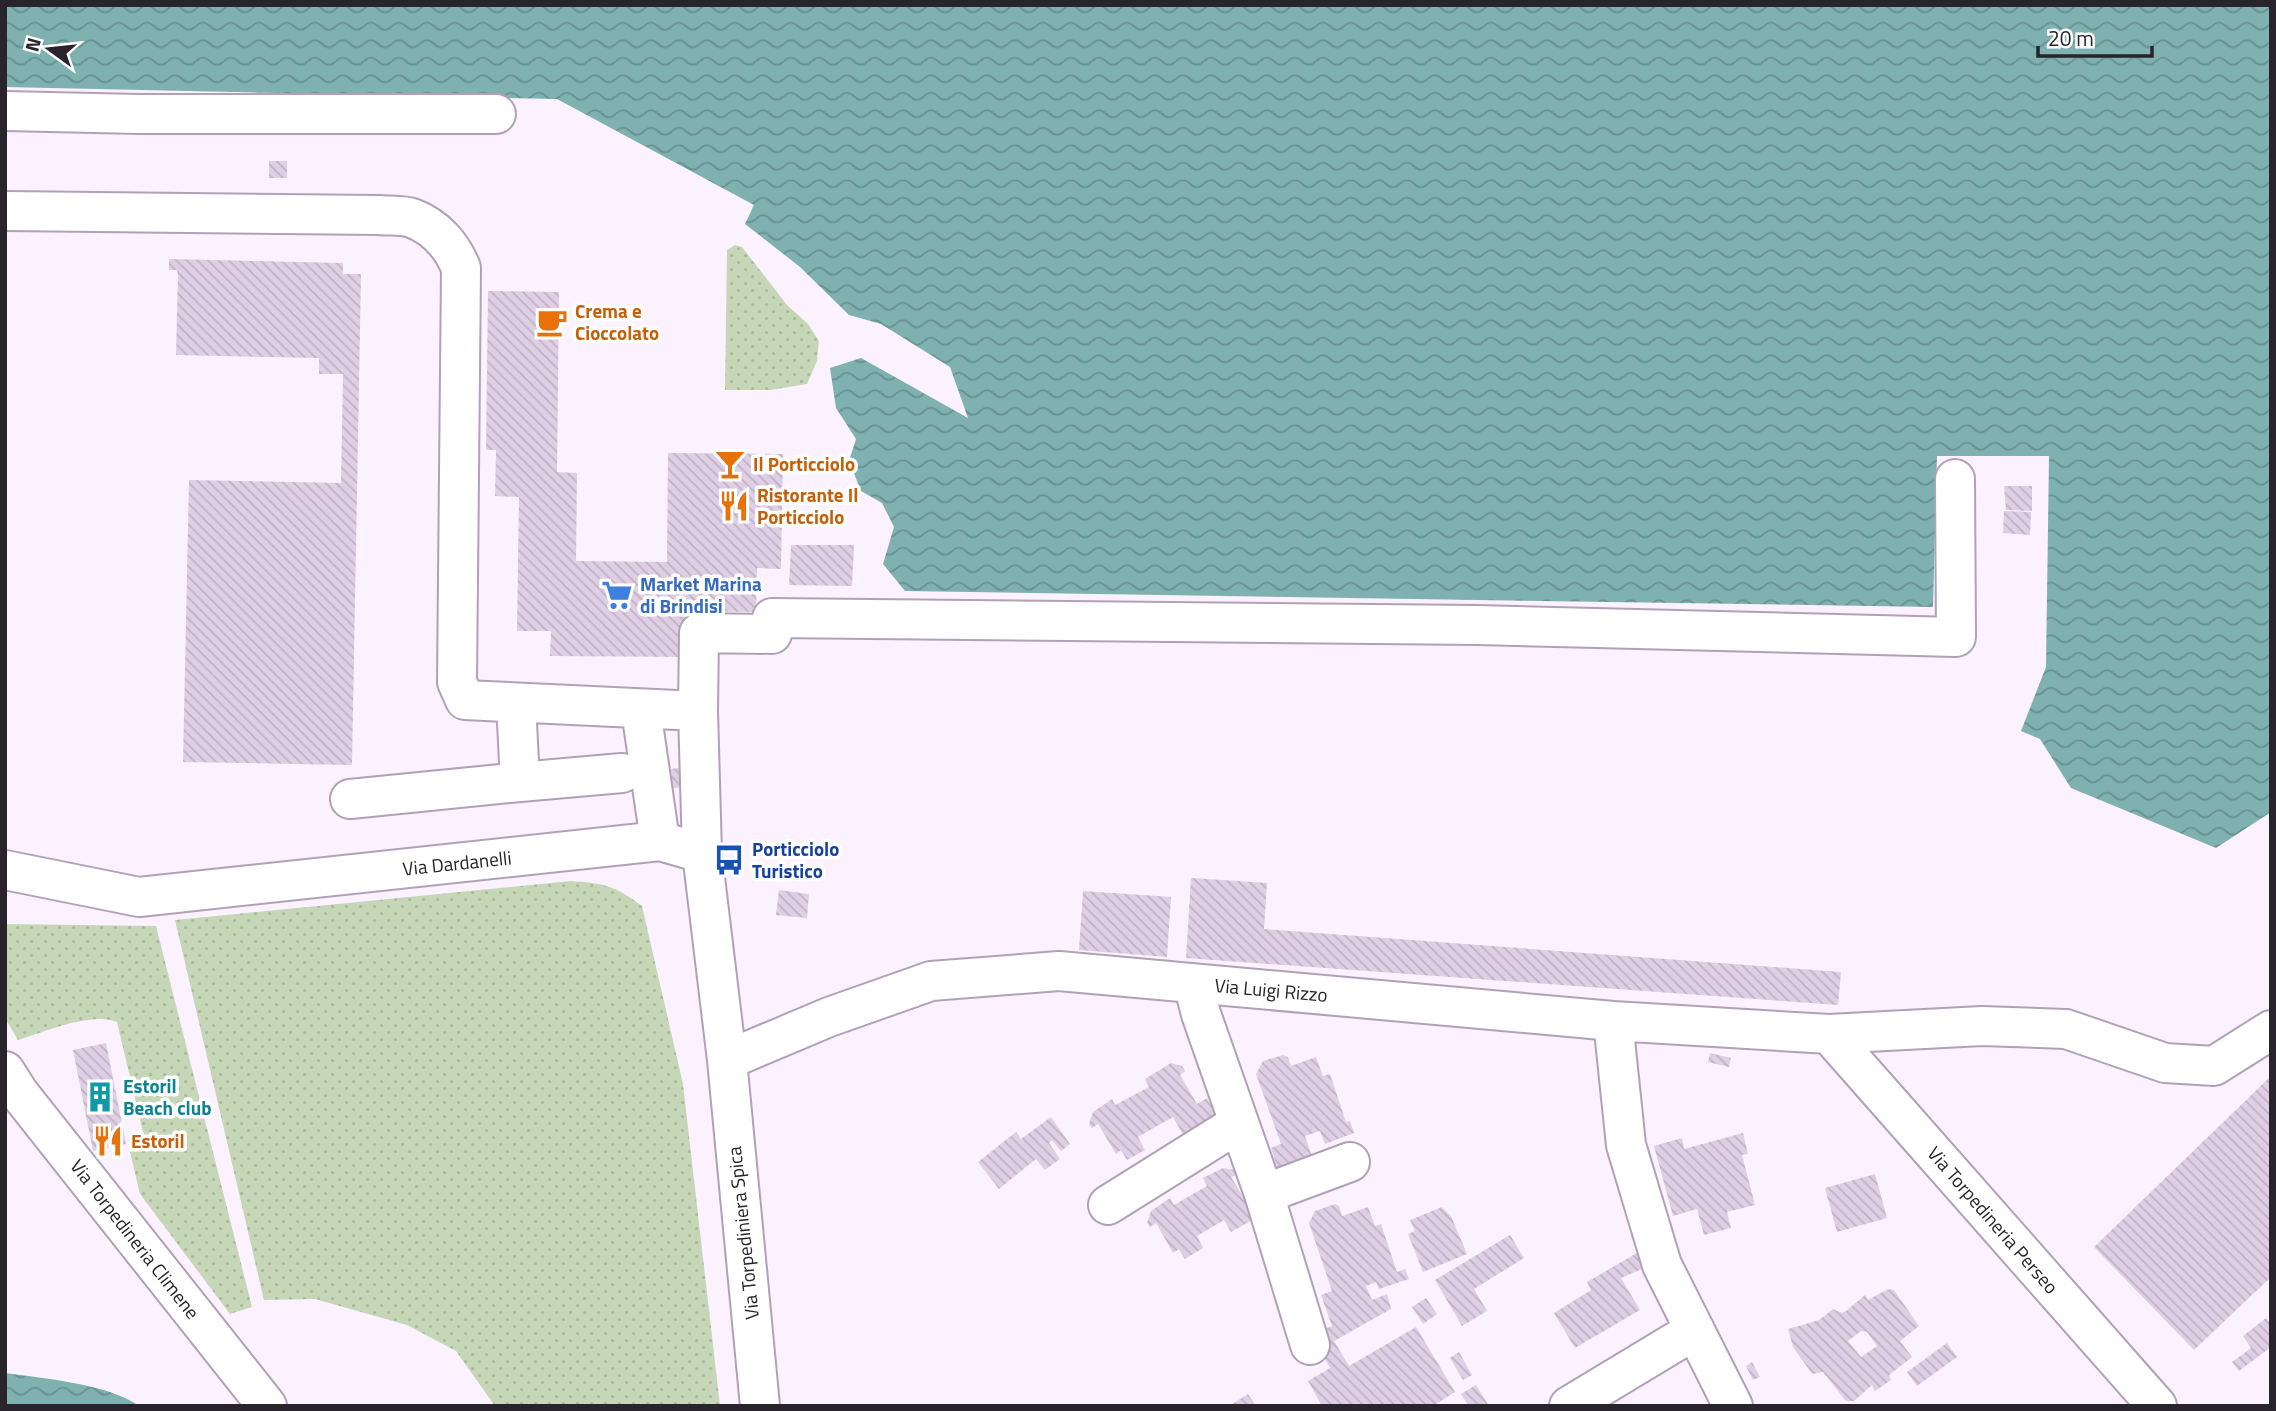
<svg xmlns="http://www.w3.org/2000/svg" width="2276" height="1411" font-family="'Titillium Web',sans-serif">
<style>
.grass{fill:url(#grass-dots)}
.water{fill:url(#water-waves)}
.building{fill:url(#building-back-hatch);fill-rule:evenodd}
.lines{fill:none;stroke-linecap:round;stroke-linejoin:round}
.minor-casing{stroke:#b1a1b7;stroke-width:42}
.minor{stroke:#fff;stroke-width:38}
.labels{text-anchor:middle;stroke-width:7;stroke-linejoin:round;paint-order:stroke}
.food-label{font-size:19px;font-weight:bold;fill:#c56008;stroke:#fff;text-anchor:start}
.shop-label{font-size:19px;font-weight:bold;fill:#366cbe;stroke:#fff;text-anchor:start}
.transit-label{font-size:19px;font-weight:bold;fill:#164399;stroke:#fff;text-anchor:start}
.street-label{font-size:19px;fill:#29232b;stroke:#fff}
.culture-label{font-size:19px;font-weight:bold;fill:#0d838f;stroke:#fff;text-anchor:start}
</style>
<defs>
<pattern id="grass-dots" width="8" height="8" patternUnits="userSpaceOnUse" patternTransform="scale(1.75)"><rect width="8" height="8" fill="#c6d7b7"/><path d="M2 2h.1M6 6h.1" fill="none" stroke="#aab89e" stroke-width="1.8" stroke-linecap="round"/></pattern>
<pattern id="water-waves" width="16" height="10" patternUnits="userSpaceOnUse" patternTransform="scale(1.75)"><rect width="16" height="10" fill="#7fb1b1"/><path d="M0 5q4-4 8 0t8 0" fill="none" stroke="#689090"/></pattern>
<pattern id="building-back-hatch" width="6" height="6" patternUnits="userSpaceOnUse" patternTransform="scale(1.75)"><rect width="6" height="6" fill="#dfcfe5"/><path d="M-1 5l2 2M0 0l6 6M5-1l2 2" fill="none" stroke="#bfb1c5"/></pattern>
</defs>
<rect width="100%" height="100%" fill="#fbf1ff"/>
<!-- grass -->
<path class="grass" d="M735 245 742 247 787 305 808 324 819 341 817 361 807 384 770 390H725L727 250Z
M571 881C603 883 616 886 642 906L683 1084 720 1406H495L456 1351 407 1325 315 1299 264 1300 175 920Z
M5 924 156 926 252 1307 230 1314 140 1194 130 1152 146 1145 117 1022C92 1011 44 1032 18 1040L5 1018Z"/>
<!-- water -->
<path class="water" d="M5 5H2271V812L2216 848 2071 788 2040 739 2021 731 2046 667 2049 456H1937L1933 607 905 591 883 564 894 527 882 503 861 491 849 461 856 439 836 408 830 368 861 358 968 418 950 367 881 324 849 315 800 267 745 224 754 205 557 99 5 87Z
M5 1373C42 1378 109 1384 139 1406H5Z"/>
<!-- building -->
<path class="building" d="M269 161H287V178H269Z
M169 259 343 263V274H361L352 765 183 762 189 480 341 483 343 374H319V358L176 355 178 275 177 270H169Z
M488 291 559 292 557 472 577 473 576 561 667 562 668 453 783 454 781 569 757 568 756 612 689 611 688 657 550 656 551 631H517L519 497 495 496 496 450H486Z
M2004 486H2032V511L2006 510Z
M2004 511 2031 512 2030 535 2003 533Z
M791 545H854L852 586 789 585Z
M688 767 690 787 673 788 671 769Z
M1191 878 1267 883 1264 929 1841 972 1838 1005 1186 958Z
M779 890 809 894 807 918 776 915Z
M1083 891 1171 897 1167 957 1079 950Z
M106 1043 126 1144 93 1151 73 1050Z
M1710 1053 1731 1058 1729 1067 1708 1062Z
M1283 1055 1288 1057 1291 1066 1316 1057 1323 1076 1330 1074 1346 1122 1350 1121 1354 1133 1325 1144 1320 1131 1305 1136 1313 1159 1278 1170 1271 1148 1281 1144 1256 1074 1263 1061Z
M1171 1063 1182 1066 1185 1071 1180 1075 1197 1104 1207 1098 1220 1122 1184 1136 1173 1117 1138 1137 1145 1150 1127 1160 1121 1150 1116 1154 1098 1124 1092 1128 1089 1124 1093 1112 1112 1099 1115 1105 1149 1087 1145 1079Z
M2271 1076V1277L2194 1350 2094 1247Z
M1051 1117 1070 1144 1061 1151 1052 1140 1049 1143 1060 1159 1045 1170 1036 1159 999 1189 978 1162 1016 1132 1021 1139Z
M1743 1133 1748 1154 1742 1155 1755 1205 1727 1212 1731 1228 1704 1235 1697 1209 1673 1216 1654 1146 1682 1138 1684 1149Z
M1223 1168 1235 1170 1237 1175 1231 1177 1256 1218 1231 1232 1224 1220 1197 1236 1203 1248 1185 1259 1179 1249 1173 1253 1156 1223 1150 1227 1147 1223 1151 1211 1170 1198 1174 1205 1207 1186 1203 1178Z
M1875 1174 1887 1218 1837 1232 1825 1188Z
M1335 1204 1339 1206 1342 1216 1368 1207 1375 1226 1381 1224 1397 1272 1405 1269 1409 1279 1379 1289 1376 1282 1366 1286 1372 1300 1387 1294 1391 1309 1334 1341 1349 1366 1416 1327 1455 1392 1433 1406H1322L1308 1381 1330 1368 1324 1357 1322 1330 1332 1326 1321 1295 1332 1291 1309 1223 1315 1211Z
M1442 1207 1451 1216 1467 1254 1423 1272 1408 1234 1415 1231 1410 1220Z
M1510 1235 1524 1258 1474 1289 1487 1311 1462 1326 1435 1280Z
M1642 1250 1649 1266 1621 1278 1640 1310 1575 1348 1554 1313 1591 1290 1587 1282Z
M1891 1289 1894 1290 1919 1326 1900 1341 1912 1357 1889 1375 1891 1380 1875 1391 1872 1385 1854 1401H1848L1845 1400 1823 1372 1813 1374 1810 1371 1793 1347 1788 1329 1819 1320 1833 1309 1842 1313 1846 1311 1865 1295 1868 1300 1886 1290ZM1861 1331 1867 1332 1877 1346 1861 1357 1848 1341Z
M1426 1298 1437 1314 1423 1324 1412 1307Z
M2266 1318 2271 1324V1347L2239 1371 2232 1362 2251 1348 2243 1336Z
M1947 1343 1957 1357 1917 1386 1907 1372Z
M1459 1352 1472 1375 1463 1380 1450 1358Z
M1752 1362 1760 1377 1753 1380 1746 1366Z
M1476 1385 1489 1406H1469L1461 1394Z
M1248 1394 1256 1406H1229Z"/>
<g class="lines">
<!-- minor casing -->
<g class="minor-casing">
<path id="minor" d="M5 111 139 114H496
M5 211 379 215C390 216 403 215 412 218 436 227 452 246 461 268L457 682 465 700 698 711
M641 710 660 841
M520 782 622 773
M350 799 520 782 516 703
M5 870 139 897 660 841 702 853
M1193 983 1201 1014 1264 1194 1310 1345
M1613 1021 1626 1145 1662 1265 1733 1406
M1829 1034 2157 1406
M727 1060 829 1017 931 981 1059 971 1613 1021 1829 1034 1982 1026 2066 1029 2165 1063 2214 1066 2271 1030
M5 1071 19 1093 267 1406
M1264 1194 1350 1162
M1108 1205 1239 1123
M760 1406 727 1060 702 853 698 711 699 633 772 634V618L1477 625 1956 637 1955 479
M1569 1406 1695 1330"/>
</g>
<!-- minor -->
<use href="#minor" class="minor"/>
</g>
<!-- icons -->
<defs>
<g id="cafe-bare" transform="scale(2.415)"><path d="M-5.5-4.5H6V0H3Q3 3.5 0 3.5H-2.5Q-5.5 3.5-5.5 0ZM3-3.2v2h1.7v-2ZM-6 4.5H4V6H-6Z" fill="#e8710a" stroke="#fff" stroke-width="2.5" paint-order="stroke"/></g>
<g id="bar-bare" transform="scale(2.415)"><path d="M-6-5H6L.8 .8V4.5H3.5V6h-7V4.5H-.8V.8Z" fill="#e8710a" stroke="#fff" stroke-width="2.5" paint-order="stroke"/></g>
<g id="restaurant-bare" transform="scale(2.415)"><path d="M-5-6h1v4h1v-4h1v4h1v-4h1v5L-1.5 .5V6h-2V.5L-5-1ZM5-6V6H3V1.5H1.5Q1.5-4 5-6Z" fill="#e8710a" stroke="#fff" stroke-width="2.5" paint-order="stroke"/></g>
<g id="supermarket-bare" transform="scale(2.415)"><path d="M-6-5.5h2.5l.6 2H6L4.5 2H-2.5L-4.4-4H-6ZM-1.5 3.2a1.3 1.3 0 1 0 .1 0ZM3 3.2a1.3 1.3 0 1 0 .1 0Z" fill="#3f7fe0" stroke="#fff" stroke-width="2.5" paint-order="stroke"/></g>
<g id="bus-bare" transform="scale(2.415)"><path d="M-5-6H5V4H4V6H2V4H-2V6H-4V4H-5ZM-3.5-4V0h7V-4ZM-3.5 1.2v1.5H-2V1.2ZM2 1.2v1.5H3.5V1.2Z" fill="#1a4fb4" stroke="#fff" stroke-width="2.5" paint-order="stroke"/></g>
<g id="building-bare" transform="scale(2.415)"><path d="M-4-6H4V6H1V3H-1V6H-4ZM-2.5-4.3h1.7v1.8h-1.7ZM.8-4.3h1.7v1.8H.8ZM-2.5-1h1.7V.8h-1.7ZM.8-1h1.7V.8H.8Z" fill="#0f9aa8" stroke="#fff" stroke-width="2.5" paint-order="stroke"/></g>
</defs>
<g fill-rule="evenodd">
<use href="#cafe-bare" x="552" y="322"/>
<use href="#bar-bare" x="730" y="464"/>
<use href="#restaurant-bare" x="734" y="506"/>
<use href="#supermarket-bare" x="617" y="595"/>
<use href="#bus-bare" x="729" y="860"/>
<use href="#building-bare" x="100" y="1097"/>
<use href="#restaurant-bare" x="108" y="1141"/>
</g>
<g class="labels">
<!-- food labels -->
<g class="food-label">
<text x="575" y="318">Crema e<tspan x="575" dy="22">Cioccolato</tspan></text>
<text x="753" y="471">Il Porticciolo</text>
<text x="757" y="502">Ristorante Il<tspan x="757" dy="22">Porticciolo</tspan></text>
<text x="131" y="1148">Estoril</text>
</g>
<!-- shop labels -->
<g class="shop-label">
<text x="640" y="591">Market Marina<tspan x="640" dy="22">di Brindisi</tspan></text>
</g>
<!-- transit labels -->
<g class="transit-label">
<text x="752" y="856">Porticciolo<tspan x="752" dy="22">Turistico</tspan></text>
</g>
<!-- street labels -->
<g class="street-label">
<text transform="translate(457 863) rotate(-6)" y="7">Via Dardanelli</text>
<text transform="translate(1271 990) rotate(5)" y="7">Via Luigi Rizzo</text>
<text transform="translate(1993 1220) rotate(49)" y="7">Via Torpedineria Perseo</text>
<text transform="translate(743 1233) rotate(-96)" y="7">Via Torpediniera Spica</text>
<text transform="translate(135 1239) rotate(52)" y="7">Via Torpedineria Climene</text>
</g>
<!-- culture labels -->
<g class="culture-label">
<text x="123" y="1093">Estoril<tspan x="123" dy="22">Beach club</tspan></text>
</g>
</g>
<!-- border -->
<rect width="2276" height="1411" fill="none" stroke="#29232b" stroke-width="14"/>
<!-- north arrow -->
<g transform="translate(49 49) rotate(285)" stroke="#ffffff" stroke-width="5" paint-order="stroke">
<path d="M0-5L12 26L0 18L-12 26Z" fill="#29232b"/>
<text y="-10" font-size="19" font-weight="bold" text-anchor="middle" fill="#29232b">N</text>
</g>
<!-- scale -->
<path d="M2038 46v10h114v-10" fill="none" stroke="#29232b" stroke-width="3.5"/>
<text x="2048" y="46" font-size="21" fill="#29232b" stroke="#ffffff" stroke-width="5" paint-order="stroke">20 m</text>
</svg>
